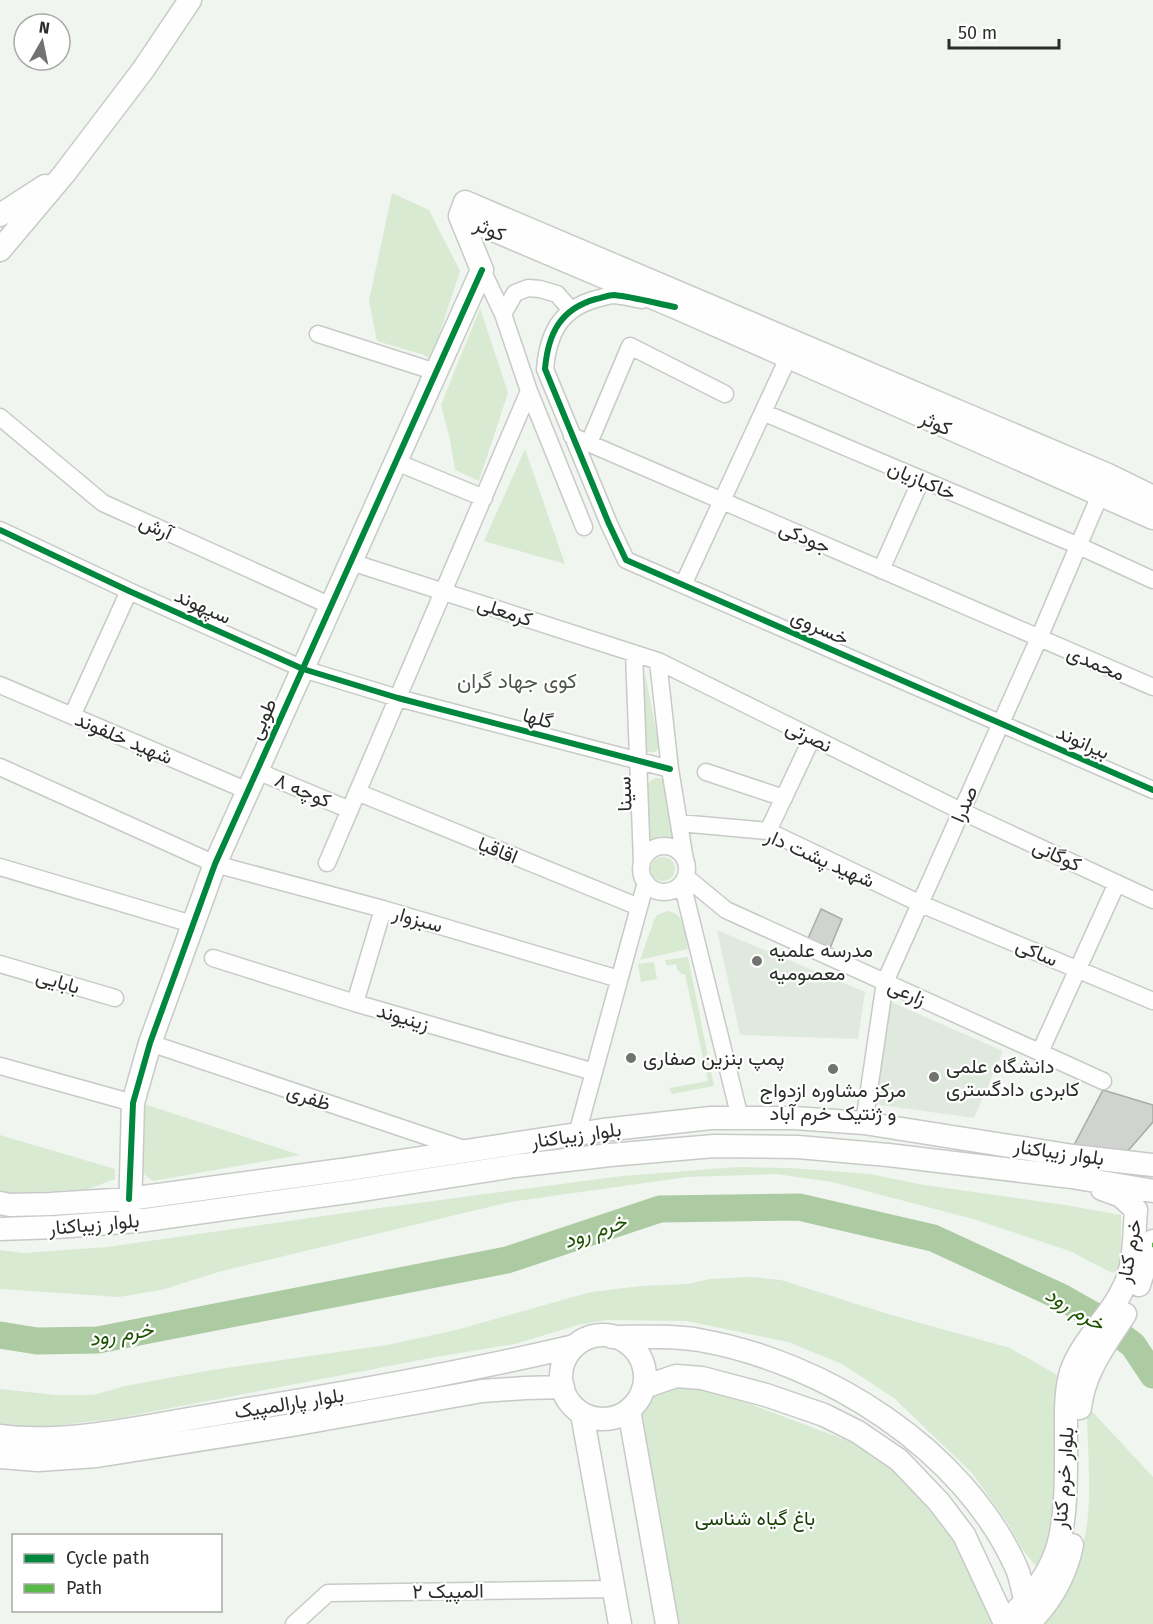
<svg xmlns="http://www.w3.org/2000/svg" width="1153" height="1624" font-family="'Fira Sans',Vazirmatn,sans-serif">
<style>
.built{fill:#e0e9de}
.green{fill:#d9ead3}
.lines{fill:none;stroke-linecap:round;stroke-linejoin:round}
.river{stroke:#accba2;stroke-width:27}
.building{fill:#d0d3cf;stroke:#a8aba7;stroke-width:1.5}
.street-casing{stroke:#c7cac6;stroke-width:19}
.secondary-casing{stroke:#c7cac6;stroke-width:25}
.street{stroke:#fdfefd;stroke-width:16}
.secondary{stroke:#fdfefd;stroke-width:22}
.quiet{stroke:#58b947;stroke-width:4.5;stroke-dasharray:9 4.5;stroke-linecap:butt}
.cycleway-casing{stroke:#fff;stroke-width:10}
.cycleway{stroke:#00873e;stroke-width:6}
.poi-dot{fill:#70736f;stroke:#fff;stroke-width:2}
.labels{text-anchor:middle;stroke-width:4.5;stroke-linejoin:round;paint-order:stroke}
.street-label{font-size:20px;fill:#2a2d29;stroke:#fff}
.poi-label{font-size:20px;fill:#2a2d29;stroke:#fff;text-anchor:start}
.park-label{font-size:20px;fill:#163e03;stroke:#fff}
.neighbourhood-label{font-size:21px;fill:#50554e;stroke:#fff}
.water-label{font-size:21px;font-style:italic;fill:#1e5300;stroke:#fff}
</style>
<rect width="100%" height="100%" fill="#f1f5f0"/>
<!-- built -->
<path class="built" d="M717 930 865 992 858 1039 740 1035Z
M889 1001 1003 1051 974 1118 873 1104Z"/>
<!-- green -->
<path class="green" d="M392 193 429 210 460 271 431 360 424 355 377 341 369 301Z
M480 308 508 393 479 481 455 470 450 440 441 405Z
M525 449 565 564 484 541Z
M645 673 659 745 656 752H645Z
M658 778 666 780 674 840 660 836 648 842 647 785 653 779Z
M651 869a12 12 0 1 1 24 0a12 12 0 1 1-24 0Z
M668 911C686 914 685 934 688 949L640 960 654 920 657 915Z
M688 957 714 1086 672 1094 669 1088 708 1081 685 974H682L677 970 676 964 667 966 665 960Z
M654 962 657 979 641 982 638 964Z
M141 1103 300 1155 153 1181 142 1173Z
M0 1135 115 1169V1179L88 1189 0 1194Z
M737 1167 791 1168 870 1174 924 1185 1065 1205 1121 1215V1252L1118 1270 1112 1273 1070 1251 973 1219 832 1182 776 1174 687 1177 510 1202 222 1271 161 1290 119 1297 0 1289V1250L24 1253 107 1247 365 1210 622 1176Z
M750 1277 781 1280 888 1314 1010 1348 1056 1374 1058 1378 1056 1427 1057 1529 1037 1568 1022 1549 1007 1522 972 1473 894 1398 842 1364 788 1342 686 1321 606 1320 578 1325 515 1344 436 1357 119 1418 21 1430 0 1425V1389L56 1395H93L125 1386 212 1370 387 1345 456 1330 591 1292 641 1286 688 1284 709 1279Z
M676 1376 899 1460 992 1592 998 1624H667L629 1410Z
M1089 1408 1153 1477V1624H1040C1052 1604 1072 1576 1080 1555 1095 1512 1087 1456 1087 1411Z"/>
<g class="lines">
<!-- river -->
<path class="river" d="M0 1335 37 1341 98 1340 507 1260 660 1209 799 1207 933 1238 1061 1297 1093 1315 1133 1345 1153 1375"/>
</g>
<!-- building -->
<path class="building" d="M821 909 842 919 828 953 806 943Z
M1103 1090 1153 1105V1122L1127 1152 1073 1147Z"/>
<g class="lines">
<!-- street casing -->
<g class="street-casing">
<path id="street" d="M482 270 503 314 529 391 584 527
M642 300C633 298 623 296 614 295 608 295 602 298 596 299 560 309 548 334 545 369L609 524 626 560 1153 790
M503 314 515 293 528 288 540 289 557 294 571 310
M318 334 436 372
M765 413 1079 546 1153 580
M0 417 103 503 331 606
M572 436 1153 687
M589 443 630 346 725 394
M396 462 484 498
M0 530 129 591 303 669 398 698 670 769
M351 562 658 661 961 811 1153 900
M881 570 921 480
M683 585 788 358
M634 653 642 862
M658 661 670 769 685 860
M0 685 248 791
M72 716 129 591
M0 767 215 864 383 909 619 979
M257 771 350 810
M706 772 784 798
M357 792 639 907
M679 823 768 831 921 904 1153 1001
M768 831 812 738
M641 869a23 23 0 1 1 46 0a23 23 0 1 1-46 0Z
M327 863 529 391
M0 867 192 924
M686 877 726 910 1103 1081
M682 883 740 1118
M213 958 355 1003 594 1072
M0 964 115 998
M355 1003 383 909
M150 1043 467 1150
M1040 1052 1117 883
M0 1066 133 1103
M864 1123 885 982 1039 638 1100 495
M577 1134 646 882
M294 1624 328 1593 614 1589"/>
</g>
<!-- secondary casing -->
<g class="secondary-casing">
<path id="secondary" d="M0 215 45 186
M0 250 64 174 143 70 190 0
M1153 497 1108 475 465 202 460 216 675 307 1153 518
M0 1203 10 1205 50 1204 129 1199 349 1169 603 1130 711 1118H794L864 1123 1073 1156 1153 1165
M130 1214 133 1103 150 1043 215 864 482 270 460 216
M0 1229 56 1227 138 1221 355 1191 515 1166 610 1155 714 1146 798 1147 888 1155 1072 1177 1153 1191
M1139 1285 1153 1241
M561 1377a42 42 0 1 1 84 0a42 42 0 1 1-84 0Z
M612 1337C641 1337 670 1335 699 1340 825 1362 964 1449 1017 1569 1023 1584 1025 1605 1030 1622L1005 1623 964 1535 939 1502 899 1460 858 1432 824 1415 766 1395 702 1378 676 1376 644 1387
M1080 1408C1084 1371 1106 1344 1125 1314
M629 1410 667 1624
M582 1414 620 1624
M0 1436C66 1445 146 1426 212 1415 334 1395 455 1374 575 1346
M0 1457 38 1460 97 1456 292 1425 482 1391 525 1388 563 1387
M1017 1610C1031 1596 1044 1580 1052 1562 1068 1529 1066 1472 1066 1435 1066 1415 1065 1392 1071 1372 1082 1339 1113 1315 1126 1282 1135 1261 1134 1233 1136 1210L1121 1196 1102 1189
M1031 1624 1030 1622C1052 1600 1066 1574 1072 1545"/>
</g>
<!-- street -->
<use href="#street" class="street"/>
<!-- secondary -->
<use href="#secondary" class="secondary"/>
<!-- quiet -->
<path class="quiet" d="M1152 1245H1153"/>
<!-- cycleway casing -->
<g class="cycleway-casing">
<path id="cycleway" d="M675 307C655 303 634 297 614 295 608 295 602 298 596 299 560 309 548 334 545 369L609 524 626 560 1153 790
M0 530 129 591 303 669 398 698 670 769
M129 1199 133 1103 150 1043 215 864 482 270"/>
</g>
<!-- cycleway -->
<use href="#cycleway" class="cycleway"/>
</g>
<!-- markers -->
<g class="poi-dot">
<circle cx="757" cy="961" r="6"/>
<circle cx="631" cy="1058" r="6"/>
<circle cx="833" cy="1069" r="6"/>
<circle cx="934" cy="1077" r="6"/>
</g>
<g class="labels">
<!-- street labels -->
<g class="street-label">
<text transform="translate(490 229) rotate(23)" y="7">کوثر</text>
<text transform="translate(936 423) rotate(24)" y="7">کوثر</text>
<text transform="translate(922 480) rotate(23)" y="7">خاکبازیان</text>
<text transform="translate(156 527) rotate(25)" y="7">آرش</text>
<text transform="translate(805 537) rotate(23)" y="7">جودکی</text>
<text transform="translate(203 606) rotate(24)" y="7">سپهوند</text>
<text transform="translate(505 611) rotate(18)" y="7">کرمعلی</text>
<text transform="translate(820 627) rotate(24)" y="7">خسروی</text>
<text transform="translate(1096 663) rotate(23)" y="7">محمدی</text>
<text transform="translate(538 718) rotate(15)" y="7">گلها</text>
<text transform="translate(262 719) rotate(-66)" y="7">طوبی</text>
<text transform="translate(809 736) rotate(26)" y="7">نصرتی</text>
<text transform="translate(124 738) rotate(23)" y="7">شهید خلفوند</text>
<text transform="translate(1083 742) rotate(24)" y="7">بیرانوند</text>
<text transform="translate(303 790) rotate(23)" y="7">کوچه ۸</text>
<text transform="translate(624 794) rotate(-92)" y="7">سینا</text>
<text transform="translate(964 804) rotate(-66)" y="7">صدرا</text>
<text transform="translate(498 850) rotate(22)" y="7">اقاقیا</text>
<text transform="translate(1057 855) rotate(25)" y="7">کوگانی</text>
<text transform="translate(820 858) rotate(24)" y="7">شهید پشت دار</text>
<text transform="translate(418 919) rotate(16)" y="7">سبزوار</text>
<text transform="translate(1037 952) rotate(23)" y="7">ساکی</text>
<text transform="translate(58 981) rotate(16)" y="7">بابایی</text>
<text transform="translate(907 992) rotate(24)" y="7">زارعی</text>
<text transform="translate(403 1017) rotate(16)" y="7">زینیوند</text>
<text transform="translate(309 1097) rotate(19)" y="7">ظفری</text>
<text transform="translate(576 1135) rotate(-8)" y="7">بلوار زیباکنار</text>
<text transform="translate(1059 1152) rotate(8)" y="7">بلوار زیباکنار</text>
<text transform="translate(94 1224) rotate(-5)" y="7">بلوار زیباکنار</text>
<text transform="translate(1129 1251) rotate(-80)" y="7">خرم کنار</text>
<text transform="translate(289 1403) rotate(-9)" y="7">بلوار پارالمپیک</text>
<text transform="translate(1063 1478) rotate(-86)" y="7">بلوار خرم کنار</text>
<text transform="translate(448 1591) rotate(-1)" y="7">المپیک ۲</text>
</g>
<!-- poi labels -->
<g class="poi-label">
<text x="769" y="957">مدرسه علمیه<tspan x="769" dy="23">معصومیه</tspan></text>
<text x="643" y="1065">پمپ بنزین صفاری</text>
<text x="946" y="1073">دانشگاه علمی<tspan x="946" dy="23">کابردی دادگستری</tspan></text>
<text x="833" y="1097" text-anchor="middle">مرکز مشاوره ازدواج<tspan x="833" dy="23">و ژنتیک خرم آباد</tspan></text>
</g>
<!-- park labels -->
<g class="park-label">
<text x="755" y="1525">باغ گیاه شناسی</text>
</g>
<!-- neighbourhood labels -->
<g class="neighbourhood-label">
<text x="517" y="688">کوی جهاد گران</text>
</g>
<!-- water labels -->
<g class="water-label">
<text transform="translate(595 1231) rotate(-19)" y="7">خرم رود</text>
<text transform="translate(1075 1309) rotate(31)" y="7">خرم رود</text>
<text transform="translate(121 1334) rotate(-9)" y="7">خرم رود</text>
</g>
</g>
<!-- legend -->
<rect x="12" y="1534" width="210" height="78" fill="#ffffff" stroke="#aaaba9" stroke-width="1.5"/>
<rect x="24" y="1554" width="30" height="9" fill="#00873e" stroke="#aaaba9" stroke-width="1.5"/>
<text x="66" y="1564" font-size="18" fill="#2a2d29">Cycle path</text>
<rect x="24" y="1584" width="30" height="9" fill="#58b947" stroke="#aaaba9" stroke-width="1.5"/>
<text x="66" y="1594" font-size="18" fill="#2a2d29">Path</text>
<!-- north arrow -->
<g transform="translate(42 42) rotate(9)"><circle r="28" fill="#ffffff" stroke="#aaaba9" stroke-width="1.5"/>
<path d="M0-4.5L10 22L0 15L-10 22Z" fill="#70736f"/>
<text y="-9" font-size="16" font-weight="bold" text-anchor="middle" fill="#2a2d29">N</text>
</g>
<!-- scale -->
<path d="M949 39v9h110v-9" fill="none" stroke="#2a2d29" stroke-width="3"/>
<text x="958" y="39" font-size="18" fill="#2a2d29" stroke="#ffffff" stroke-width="4.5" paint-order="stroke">50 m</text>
</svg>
